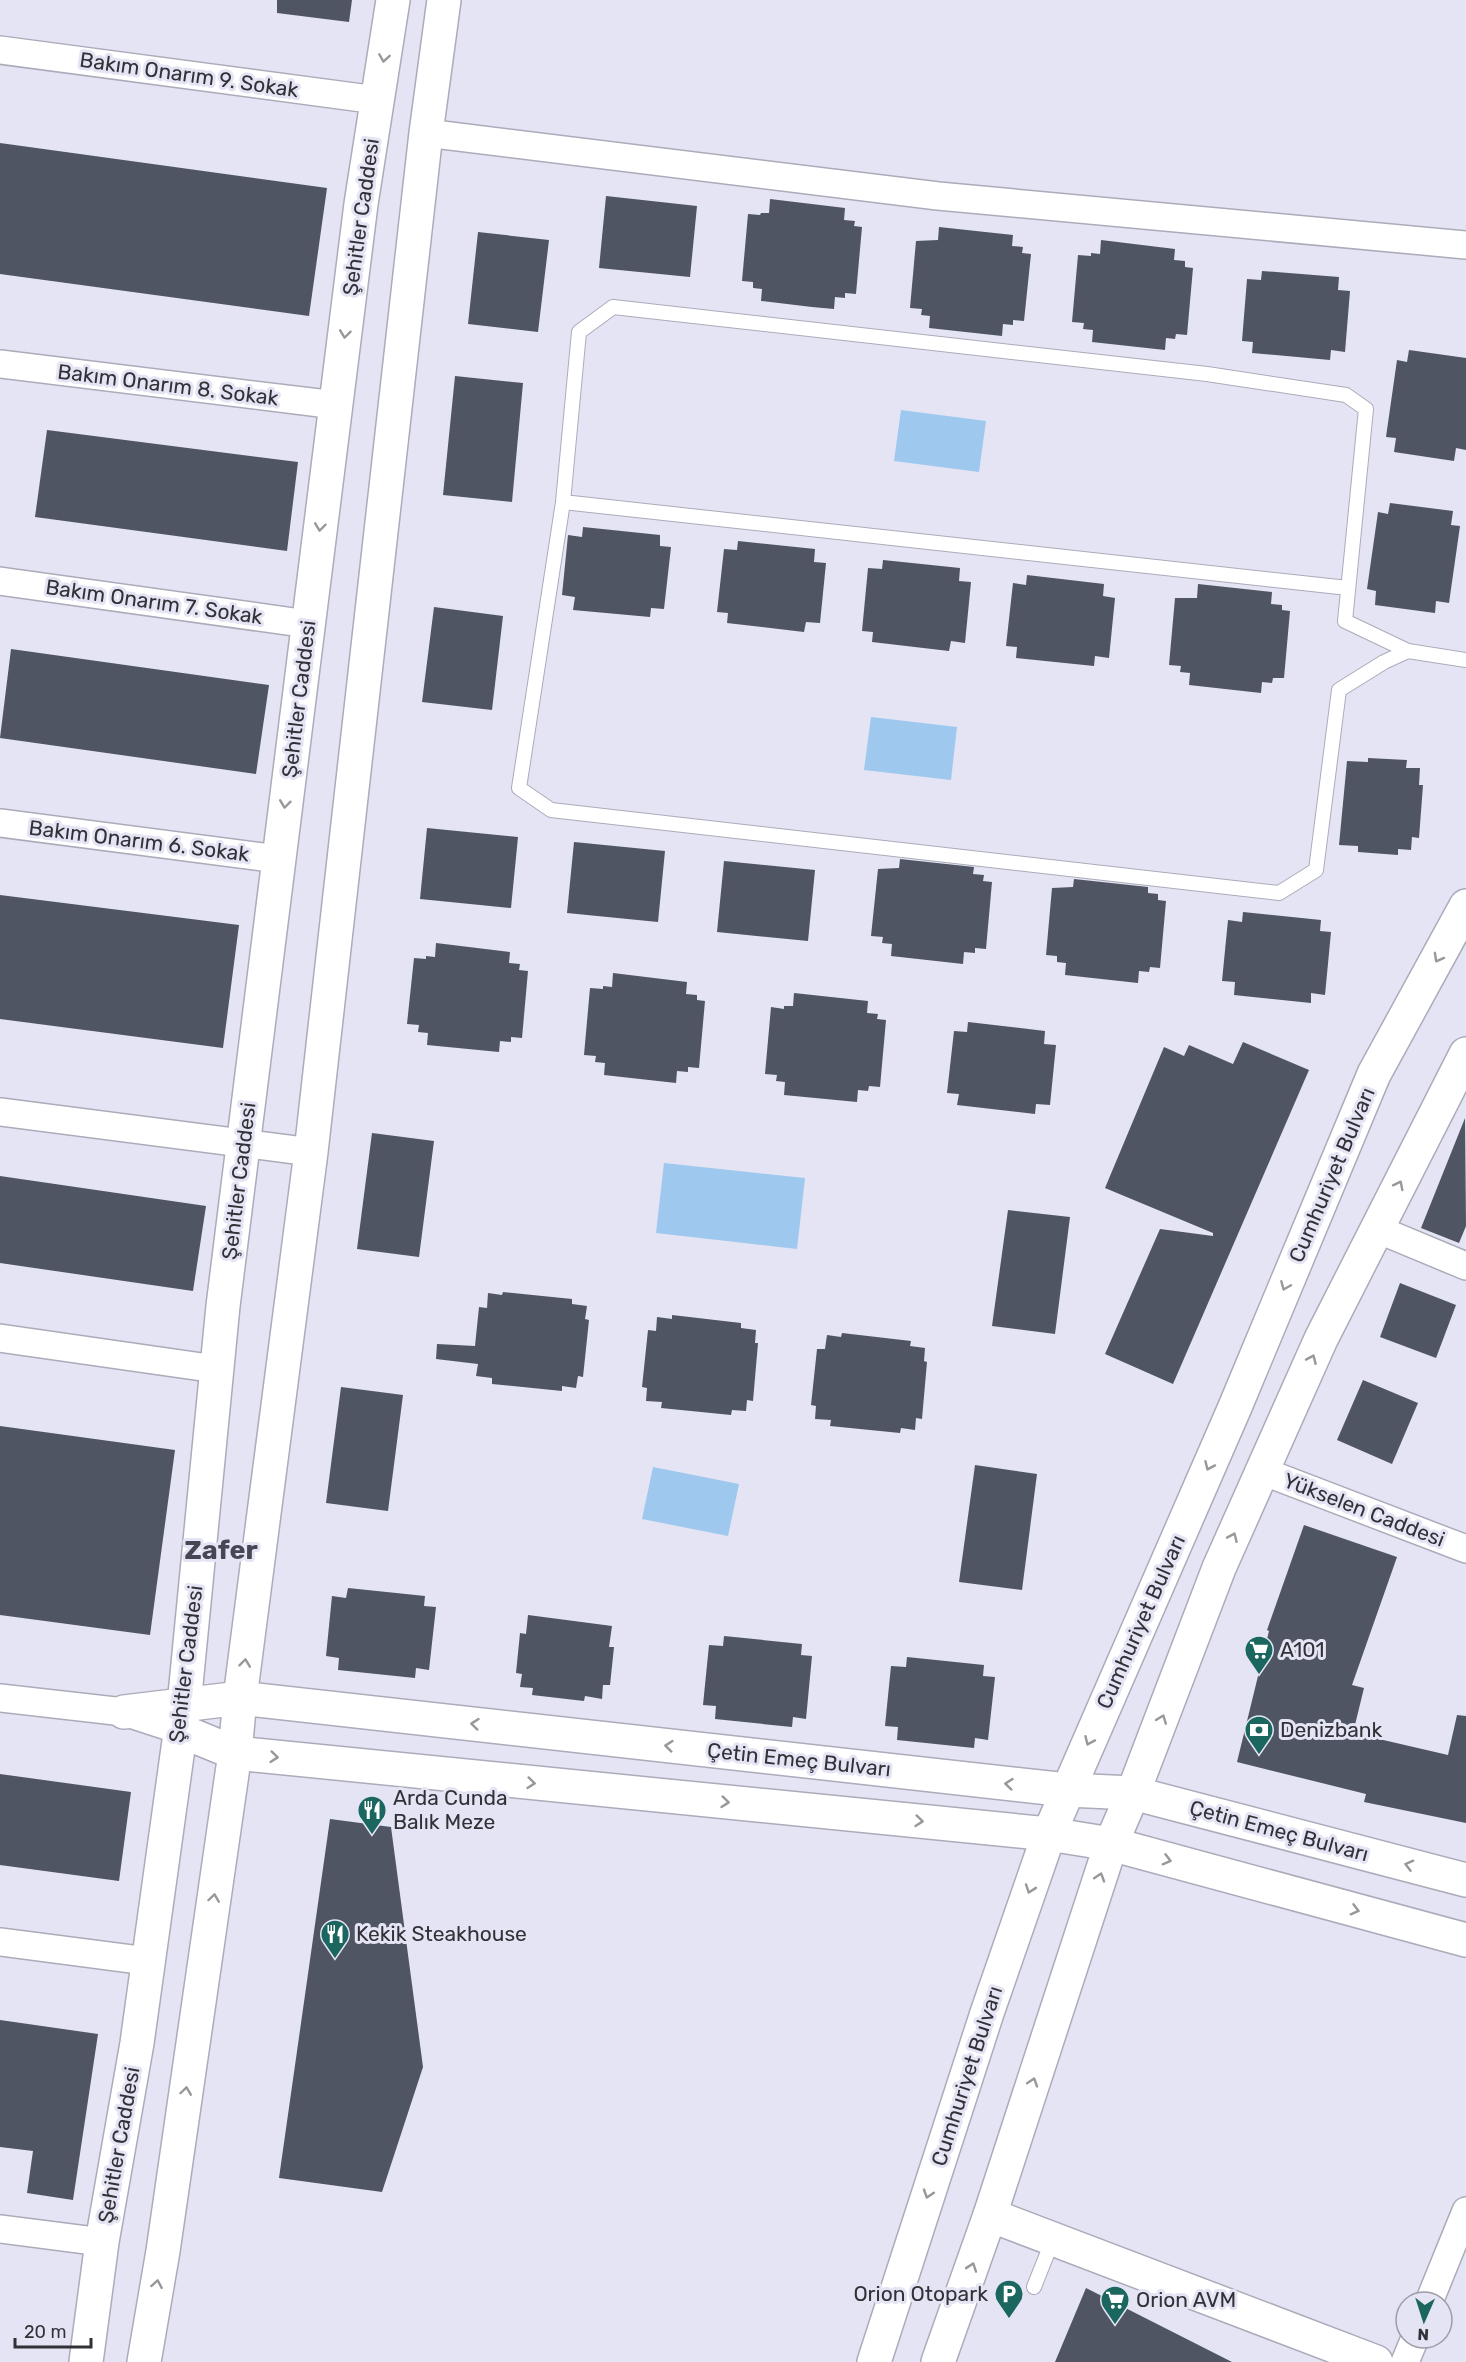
<svg xmlns="http://www.w3.org/2000/svg" width="1466" height="2362" font-family="Rubik,sans-serif">
<style>
.water{fill:#9ec8ee}
.building{fill:#4f5562}
.lines{fill:none;stroke-linecap:round;stroke-linejoin:round}
.service-casing{stroke:#ababba;stroke-width:16}
.minor-casing{stroke:#ababba;stroke-width:30}
.tertiary-casing{stroke:#ababba;stroke-width:36}
.secondary-casing{stroke:#ababba;stroke-width:36}
.primary-casing{stroke:#ababba;stroke-width:36}
.service{stroke:#fff;stroke-width:14}
.minor{stroke:#fff;stroke-width:27}
.tertiary{stroke:#fff;stroke-width:33}
.secondary{stroke:#fff;stroke-width:33}
.primary{stroke:#fff;stroke-width:33}
.oneway{stroke:#98989b}
.labels{text-anchor:middle;stroke-width:6;stroke-linejoin:round;paint-order:stroke}
.street-label{font-size:21px;fill:#313137;stroke:#e4e4f4}
.poi-label{font-size:21px;fill:#313137;stroke:#e4e4f4;text-anchor:start}
.district-label{font-size:27px;font-weight:bold;fill:#474654;stroke:#e4e4f4}
</style>
<rect width="100%" height="100%" fill="#e4e4f4"/>
<!-- water -->
<path class="water" d="M901 410 986 421 979 472 894 461Z
M871 717 957 727 951 780 864 770Z
M664 1163 805 1178 797 1249 656 1233Z
M653 1467 739 1484 728 1536 642 1519Z"/>
<!-- building -->
<path class="building" d="M277 0H352L349 22 277 13Z
M0 143 327 188 309 316 0 274Z
M606 196 697 206 690 277 599 268Z
M770 199 845 208 844 220 855 221 854 226 862 227 856 294 845 293V298L835 297 834 309 812 307 761 301 762 289 753 288V282L742 281 748 214 760 215 761 213H769Z
M939 227 1013 235 1012 246 1023 247 1022 253 1031 254 1024 321 1013 320V325L1003 324 1002 336 929 328 930 316 921 315 922 309 910 308 916 241 938 240Z
M478 232 549 240 538 332 468 324Z
M1101 240 1175 249 1174 260 1185 261V267L1193 268 1187 335 1176 334 1175 339 1166 338 1165 350 1092 342 1093 330 1083 329 1084 323 1072 322 1078 255 1091 256V253L1100 254Z
M1262 271 1339 277 1338 290 1350 291 1345 352 1331 350 1330 360 1252 353 1253 342 1242 341 1247 279 1261 280Z
M1409 350 1466 358V450L1456 448 1454 461 1394 452 1396 438 1386 437 1397 360 1407 362Z
M455 376 523 383 512 502 443 495Z
M47 430 298 462 287 551 35 517Z
M1390 503 1453 511 1451 525 1460 526 1449 603 1436 601 1435 613 1375 605 1376 591 1367 589 1378 512 1388 514Z
M583 527 660 535V546L671 547 664 609 651 608 650 617 573 610 575 597 562 595 568 535 582 537Z
M738 541 815 549 814 562 826 563 820 623 806 622 804 632 727 623 728 613 717 612 724 549 737 550Z
M883 560 960 568 959 581 971 582 965 643 951 641 949 651 872 642 873 632 862 631 868 568 882 569Z
M1027 575 1104 584 1103 596 1115 598 1109 658 1095 656 1094 666 1016 658 1017 647 1006 646 1013 583 1026 585Z
M1198 584 1272 592 1271 604 1282 605V610L1290 611 1284 678H1273L1272 683 1262 682 1261 693 1189 685 1190 673 1180 672 1181 666 1169 665 1175 598H1197Z
M434 607 503 616 492 710 422 702Z
M11 649 269 685 256 774 0 738Z
M1368 758 1407 760 1406 768H1420L1419 785H1423L1419 838 1412 837 1411 850 1398 849V855L1358 852V846L1339 845 1347 761 1368 762Z
M427 828 518 837 511 908 420 899Z
M574 842 665 851 658 922 567 913Z
M900 859 974 867 973 874 984 875 983 881 992 882 986 949 975 948V953L964 952 963 964 891 956 892 944 882 943 883 937 871 936 878 869 899 868Z
M724 861 815 870 808 941 717 932Z
M1074 879 1148 887V893L1158 894V900L1166 901 1160 968 1150 967 1149 972 1139 971 1138 983 1065 975 1066 963 1057 962V956L1046 955 1052 888 1073 887Z
M0 895 239 925 223 1048 0 1019Z
M1243 912 1321 920 1320 931 1331 932 1325 995 1311 993V1003L1234 995 1235 982 1222 981 1228 920 1242 922Z
M436 943 510 952 509 963 520 964 519 970 528 971 522 1038 511 1037V1042L500 1041 499 1052 427 1045 428 1033 418 1032 419 1025 407 1024 414 958 426 959V956L435 957Z
M613 973 687 982 686 994 697 995V1000L705 1001 699 1068 688 1067V1072L677 1071 676 1083 604 1075 605 1063 595 1062 596 1056 584 1055 590 988 603 989V986L612 987Z
M794 993 868 1001 867 1013 878 1014 877 1019 886 1020 880 1087 869 1086 868 1091 858 1090 857 1102 784 1095 785 1082 776 1081 777 1075 765 1074 771 1007 784 1009V1006H793Z
M968 1022 1045 1031 1044 1044 1056 1045 1050 1105 1036 1104 1035 1114 957 1105 959 1094 947 1093 954 1031 967 1032Z
M1243 1042 1309 1070 1173 1384 1105 1354 1160 1229 1213 1236V1233L1105 1188 1164 1047 1184 1056 1189 1045 1233 1064Z
M1465 1118 1466 1226 1459 1243 1421 1228Z
M372 1133 434 1141 419 1257 357 1249Z
M0 1176 206 1206 193 1291 0 1263Z
M1008 1210 1070 1217 1055 1334 992 1326Z
M1400 1283 1456 1305 1436 1358 1380 1337Z
M503 1292 572 1299V1304L587 1306 585 1319 589 1320 583 1377 578 1376 576 1388 562 1386V1391L492 1384V1378L476 1376 478 1364 436 1359 437 1344 475 1346 479 1307 487 1308 488 1293 502 1295Z
M672 1315 741 1323V1328L756 1330 755 1343H758L753 1401 747 1400 746 1411 732 1410 731 1415 661 1408 662 1402 646 1401 647 1388 642 1387 648 1330 656 1331 657 1317 672 1319Z
M842 1333 911 1341 910 1346 925 1348 924 1361 927 1362 922 1419 916 1418 915 1430 901 1428 900 1433 830 1426 831 1420 815 1419 816 1406 811 1405 817 1349H825L827 1335 841 1337Z
M1363 1380 1418 1403 1392 1464 1337 1440Z
M341 1387 403 1395 388 1511 326 1503Z
M0 1426 175 1450 150 1635 0 1615Z
M975 1465 1037 1474 1022 1590 959 1582Z
M1304 1525 1397 1557 1352 1685 1364 1688 1353 1733 1448 1755 1457 1715 1466 1716V1823L1364 1802 1366 1794 1237 1762 1269 1631 1267 1630Z
M348 1588 425 1596 424 1606 436 1607 429 1670 416 1668 415 1678 338 1670 339 1658 326 1656 332 1596 346 1598Z
M528 1615 612 1626 609 1647H614L610 1685H603L602 1699 585 1696 584 1701 532 1695 533 1688 520 1687 522 1674 516 1673 520 1633 526 1634Z
M724 1636 802 1644 801 1655 812 1656 806 1719 793 1717 792 1727 715 1719 716 1706 703 1705 709 1645 723 1646Z
M907 1657 984 1665 983 1676 995 1677 988 1740 975 1738 974 1748 897 1740 898 1727 885 1726 891 1666 906 1667Z
M0 1774 131 1792 119 1881 0 1865Z
M330 1819 391 1827 423 2067 382 2192 279 2178Z
M0 2020 98 2034 73 2200 27 2193 33 2151 0 2147Z
M1086 2288 1232 2362H1055Z"/>
<g class="lines">
<!-- service casing -->
<g class="service-casing">
<path id="service" d="M563 502 1348 588
M1408 651 1345 621 1366 409 1346 395 1207 374 613 307 579 332 563 502 519 788 551 810 1279 893 1316 870 1339 690 1384 662 1408 651 1466 660
M1034 2287 1053 2239"/>
</g>
<!-- minor casing -->
<g class="minor-casing">
<path id="minor" d="M0 50 377 100
M426 133 938 196 1466 245
M0 364 336 405
M0 581 308 624
M0 823 278 859
M0 1112 311 1152
M1377 1229 1466 1266
M0 1338 216 1369
M1262 1471 1466 1549
M0 1698 124 1712 179 1730
M0 1942 147 1961
M0 2229 102 2242
M1429 2302 1466 2211
M1405 2362 1415 2338"/>
</g>
<!-- tertiary casing -->
<g class="tertiary-casing">
<path id="tertiary" d="M990 2215 1376 2362
M86 2362 102 2242 137 2043 184 1705 223 1306 361 204 393 0
M144 2362 163 2251 235 1753 240 1698 311 1152 426 133 444 0"/>
</g>
<!-- secondary casing -->
<g class="secondary-casing">
<path id="secondary" d="M874 2362 987 2013 1049 1834 1235 1407 1374 1074 1466 906
M938 2362 990 2215 1111 1844 1133 1793 1219 1568 1321 1339 1466 1054"/>
</g>
<!-- primary casing -->
<g class="primary-casing">
<path id="primary" d="M124 1712 240 1698 1067 1790 1133 1793 1466 1880
M179 1730 235 1753 1049 1834 1111 1844 1466 1940"/>
</g>
<!-- service -->
<use href="#service" class="service"/>
<!-- minor -->
<use href="#minor" class="minor"/>
<!-- tertiary -->
<use href="#tertiary" class="tertiary"/>
<!-- secondary -->
<use href="#secondary" class="secondary"/>
<!-- primary -->
<use href="#primary" class="primary"/>
</g>
<!-- one-way arrows -->
<defs><path id="oneway-chevron" d="M-2-3.5L2.5 0L-2 3.5" fill="none" stroke-width="1.6" stroke-linecap="round" stroke-linejoin="round" transform="scale(1.5)"/></defs>
<g class="oneway">
<use href="#oneway-chevron" transform="translate(384 58) rotate(99)"/>
<use href="#oneway-chevron" transform="translate(345 334) rotate(97)"/>
<use href="#oneway-chevron" transform="translate(320 527) rotate(97)"/>
<use href="#oneway-chevron" transform="translate(285 804) rotate(97)"/>
<use href="#oneway-chevron" transform="translate(1438 958) rotate(119)"/>
<use href="#oneway-chevron" transform="translate(1399 1185) rotate(-63)"/>
<use href="#oneway-chevron" transform="translate(1285 1286) rotate(113)"/>
<use href="#oneway-chevron" transform="translate(1312 1359) rotate(-66)"/>
<use href="#oneway-chevron" transform="translate(1209 1466) rotate(114)"/>
<use href="#oneway-chevron" transform="translate(1233 1537) rotate(-66)"/>
<use href="#oneway-chevron" transform="translate(245 1663) rotate(-83)"/>
<use href="#oneway-chevron" transform="translate(1162 1719) rotate(-69)"/>
<use href="#oneway-chevron" transform="translate(475 1724) rotate(-174)"/>
<use href="#oneway-chevron" transform="translate(1089 1741) rotate(114)"/>
<use href="#oneway-chevron" transform="translate(669 1746) rotate(-174)"/>
<use href="#oneway-chevron" transform="translate(274 1757) rotate(6)"/>
<use href="#oneway-chevron" transform="translate(531 1783) rotate(6)"/>
<use href="#oneway-chevron" transform="translate(1009 1784) rotate(-174)"/>
<use href="#oneway-chevron" transform="translate(725 1802) rotate(6)"/>
<use href="#oneway-chevron" transform="translate(919 1821) rotate(6)"/>
<use href="#oneway-chevron" transform="translate(1167 1860) rotate(15)"/>
<use href="#oneway-chevron" transform="translate(1409 1865) rotate(-165)"/>
<use href="#oneway-chevron" transform="translate(1100 1877) rotate(-72)"/>
<use href="#oneway-chevron" transform="translate(1030 1889) rotate(109)"/>
<use href="#oneway-chevron" transform="translate(214 1898) rotate(-82)"/>
<use href="#oneway-chevron" transform="translate(1355 1910) rotate(15)"/>
<use href="#oneway-chevron" transform="translate(1033 2082) rotate(-72)"/>
<use href="#oneway-chevron" transform="translate(186 2091) rotate(-82)"/>
<use href="#oneway-chevron" transform="translate(928 2194) rotate(108)"/>
<use href="#oneway-chevron" transform="translate(972 2267) rotate(-71)"/>
<use href="#oneway-chevron" transform="translate(157 2284) rotate(-80)"/>
</g>
<!-- icons -->
<defs>
<g id="supermarket-pin" transform="scale(1.5)"><path d="M0 17L-7.5 6A9.5 9.5 0 1 1 7.5 6Z" fill="#1b6760" stroke="#e4e4f4"/><path d="M-6-5.5h2.5l.6 2H6L4.5 2H-2.5L-4.4-4H-6ZM-1.5 3.2a1.3 1.3 0 1 0 .1 0ZM3 3.2a1.3 1.3 0 1 0 .1 0Z" fill="#fff"/></g>
<g id="bank-pin" transform="scale(1.5)"><path d="M0 17L-7.5 6A9.5 9.5 0 1 1 7.5 6Z" fill="#1b6760" stroke="#e4e4f4"/><path d="M-6-4H6V4H-6ZM0-2.3a2.3 2.3 0 1 0 0 4.6a2.3 2.3 0 1 0 0-4.6Z" fill="#fff"/></g>
<g id="restaurant-pin" transform="scale(1.5)"><path d="M0 17L-7.5 6A9.5 9.5 0 1 1 7.5 6Z" fill="#1b6760" stroke="#e4e4f4"/><path d="M-5-6h1v4h1v-4h1v4h1v-4h1v5L-1.5 .5V6h-2V.5L-5-1ZM5-6V6H3V1.5H1.5Q1.5-4 5-6Z" fill="#fff"/></g>
<g id="parking-pin" transform="scale(1.5)"><path d="M0 17L-7.5 6A9.5 9.5 0 1 1 7.5 6Z" fill="#1b6760" stroke="#e4e4f4"/><path d="M-3.5-5.5H1a3.5 3.5 0 0 1 0 7H-1V5.5H-3.5ZM-1-3.4V-.6H.8a1.4 1.4 0 0 0 0-2.8Z" fill="#fff"/></g>
</defs>
<g fill-rule="evenodd">
<use href="#supermarket-pin" x="1259" y="1650"/>
<use href="#bank-pin" x="1259" y="1730"/>
<use href="#restaurant-pin" x="372" y="1810"/>
<use href="#restaurant-pin" x="335" y="1934"/>
<use href="#parking-pin" x="1009" y="2294"/>
<use href="#supermarket-pin" x="1115" y="2300"/>
</g>
<g class="labels">
<!-- street labels -->
<g class="street-label">
<text transform="translate(189 75) rotate(8)" y="7">Bakım Onarım 9. Sokak</text>
<text transform="translate(361 217) rotate(-82)" y="7">Şehitler Caddesi</text>
<text transform="translate(168 385) rotate(7)" y="7">Bakım Onarım 8. Sokak</text>
<text transform="translate(154 602) rotate(8)" y="7">Bakım Onarım 7. Sokak</text>
<text transform="translate(299 699) rotate(-83)" y="7">Şehitler Caddesi</text>
<text transform="translate(139 841) rotate(7)" y="7">Bakım Onarım 6. Sokak</text>
<text transform="translate(1332 1175) rotate(-67)" y="7">Cumhuriyet Bulvarı</text>
<text transform="translate(239 1181) rotate(-83)" y="7">Şehitler Caddesi</text>
<text transform="translate(1364 1510) rotate(21)" y="7">Yükselen Caddesi</text>
<text transform="translate(1141 1622) rotate(-66)" y="7">Cumhuriyet Bulvarı</text>
<text transform="translate(186 1664) rotate(-83)" y="7">Şehitler Caddesi</text>
<text transform="translate(799 1760) rotate(6)" y="7">Çetin Emeç Bulvarı</text>
<text transform="translate(1279 1831) rotate(15)" y="7">Çetin Emeç Bulvarı</text>
<text transform="translate(967 2076) rotate(-72)" y="7">Cumhuriyet Bulvarı</text>
<text transform="translate(119 2145) rotate(-80)" y="7">Şehitler Caddesi</text>
</g>
<!-- poi labels -->
<g class="poi-label">
<text x="1280" y="1657">A101</text>
<text x="1280" y="1737">Denizbank</text>
<text x="393" y="1805">Arda Cunda<tspan x="393" dy="24">Balık Meze</tspan></text>
<text x="356" y="1941">Kekik Steakhouse</text>
<text x="988" y="2301" text-anchor="end">Orion Otopark</text>
<text x="1136" y="2307">Orion AVM</text>
</g>
<!-- district labels -->
<g class="district-label">
<text x="221" y="1559">Zafer</text>
</g>
</g>
<!-- north arrow -->
<g transform="translate(1424 2320) rotate(183)"><circle r="28" fill="#e4e4f4" stroke="#9c9ca8" stroke-width="1.5"/>
<path d="M0-4.5L10 22L0 15L-10 22Z" fill="#1b6760"/>
<text y="-9" font-size="16" font-weight="bold" text-anchor="middle" fill="#313137">N</text>
</g>
<!-- scale -->
<path d="M15 2338v9h76v-9" fill="none" stroke="#313137" stroke-width="3"/>
<text x="24" y="2338" font-size="18" fill="#313137" stroke="#e4e4f4" stroke-width="4.5" paint-order="stroke">20 m</text>
</svg>
